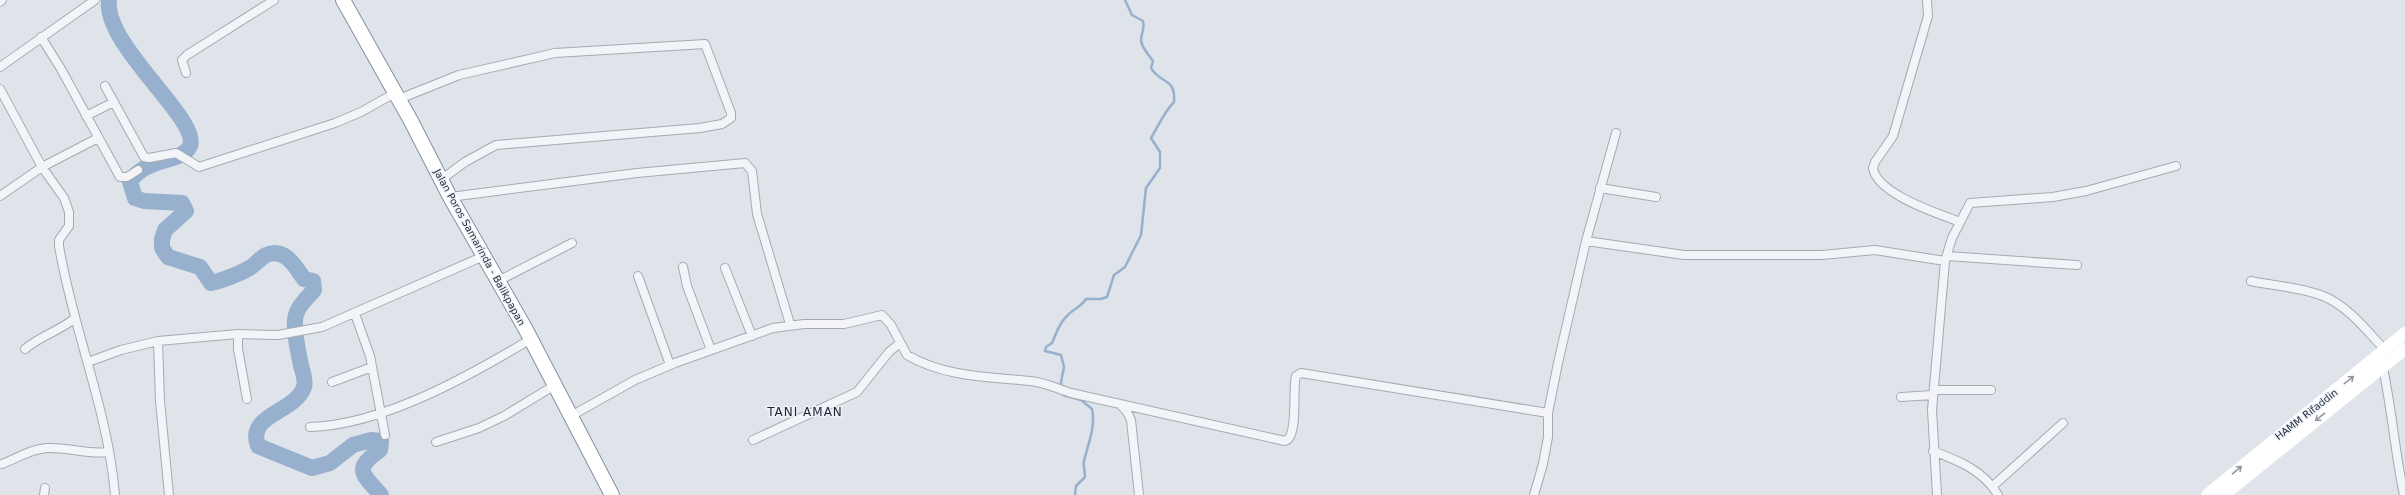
<svg xmlns="http://www.w3.org/2000/svg" width="2405" height="495" font-family="'DejaVu Sans',sans-serif">
<style>
.lines{fill:none;stroke-linecap:round;stroke-linejoin:round}
.stream{stroke:#97b0cd;stroke-width:2.5}
.river{stroke:#97b0cd;stroke-width:16}
.minor-casing{stroke:#a4aab4;stroke-width:10}
.trunk-casing{stroke:#8590a2;stroke-width:16}
.minor{stroke:#f2f4f8;stroke-width:8}
.secondary{stroke:#fff;stroke-width:12}
.trunk{stroke:#fff;stroke-width:14}
.oneway{stroke:#9398a0}
.labels{text-anchor:middle;stroke-width:3;stroke-linejoin:round;paint-order:stroke}
.street-label{font-size:10px;fill:#273042;stroke:#eff2f7}
.quarter-label{font-size:12px;letter-spacing:1px;fill:#192133;stroke:#eff2f7}
</style>
<rect width="100%" height="100%" fill="#dfe3ea"/>
<g class="lines">
<!-- stream -->
<path class="stream" d="M1075 495 1076 486 1085 477C1085 472 1083 466 1084 461 1088 444 1096 426 1092 409L1081 400 1063 395 1061 382 1064 367 1061 355 1045 351 1046 347 1052 343C1056 334 1059 323 1067 316 1073 309 1081 307 1086 299H1101L1107 297 1114 275 1125 267 1141 235 1146 188 1160 168V152L1151 138C1159 125 1164 112 1174 102 1176 77 1160 84 1151 68L1153 61C1149 55 1142 48 1141 41 1141 33 1145 29 1143 21L1132 15 1125 0"/>
<!-- river -->
<path class="river" d="M109 0C103 45 201 120 190 146 183 163 145 157 130 182L135 198 144 201 182 203 186 211 165 230 162 239V248L168 257 200 267 211 283C221 281 242 273 251 267 256 264 260 258 266 255 285 247 295 266 304 279L313 281 314 290C308 297 300 304 297 312 291 325 299 353 301 366 303 372 306 381 304 387 295 413 246 414 258 446L312 468 330 463 353 445 371 440 381 441 380 450C353 469 362 474 381 495"/>
<!-- minor casing -->
<g class="minor-casing">
<path id="minor" d="M1927 0 1928 16 1893 136 1875 162 1873 168C1877 194 1937 213 1960 222
M0 2 2 0
M41 37 61 69 120 177H127L138 170
M0 67 95 0
M186 73 182 60 187 55 274 0
M105 86 144 157 149 158 176 153 199 167 335 123 361 112 395 93
M0 89 42 167 64 198 69 212V226L59 240V246C73 330 108 410 115 495
M399 99 459 75 555 53 705 44 731 113V118L722 124 700 128 496 145 465 162 442 179
M86 116 114 102
M1600 188 1656 197
M0 196 42 167 98 138
M450 197 637 173 745 163 752 171 757 214 790 324
M1586 241 1616 133
M1947 256 2077 265
M683 267 687 286 711 350
M725 268 752 336
M638 276 670 365
M498 281 572 243
M2251 281C2274 286 2301 287 2323 296 2348 306 2367 331 2385 350
M355 314 370 356 385 435
M238 334V349L247 399
M158 341 160 401 169 495
M25 349C40 336 59 331 74 319
M88 362 121 350 158 341 238 334 278 335 322 327 484 256
M2383 368C2392 410 2395 453 2404 495
M332 382 372 367
M1934 390H1991
M1901 397 1933 395
M1120 404 1127 412 1131 420 1139 495
M571 416 635 380 675 363 773 328 804 324H844L882 315 891 325 907 355C944 377 989 377 1030 381 1044 382 1058 389 1071 393L1285 441C1299 437 1292 389 1296 376L1301 373 1548 413
M310 427C383 425 469 376 531 339
M753 440 857 392 889 352 900 343
M436 442 479 428 504 416 555 385
M1933 451C1959 461 1983 470 1998 495
M2 464C17 458 31 449 47 448 68 447 88 455 109 452
M1993 486 2063 423
M44 495 45 488
M1534 495 1543 464 1548 437V413L1558 363 1586 241 1684 255H1822L1875 250 1945 261
M1937 495 1932 410 1945 261 1952 238 1970 203 2053 197 2086 191 2176 166"/>
</g>
<!-- trunk casing -->
<g class="trunk-casing">
<path id="trunk" d="M343 0 411 121 450 197 525 328 612 495"/>
</g>
<!-- minor -->
<use href="#minor" class="minor"/>
<!-- secondary -->
<path class="secondary" d="M2207 495 2405 333
M2224 495 2405 349"/>
<!-- trunk -->
<use href="#trunk" class="trunk"/>
</g>
<!-- one-way arrows -->
<defs><path id="oneway-shaft" d="M-6 0H5M1.5-3L5.5 0L1.5 3" fill="none" stroke-width="1.6" stroke-linecap="round" stroke-linejoin="round"/></defs>
<g class="oneway">
<use href="#oneway-shaft" transform="translate(2349 380) rotate(-38)"/>
<use href="#oneway-shaft" transform="translate(2320 417) rotate(141)"/>
<use href="#oneway-shaft" transform="translate(2237 470) rotate(-40)"/>
</g>
<g class="labels">
<!-- street labels -->
<g class="street-label">
<text transform="translate(480 247) rotate(61)" y="4">Jalan Poros Samarinda - Balikpapan</text>
<text transform="translate(2306 414) rotate(-38)" y="4">HAMM Rifaddin</text>
</g>
<!-- quarter labels -->
<g class="quarter-label">
<text x="805" y="416">TANI AMAN</text>
</g>
</g>
</svg>
